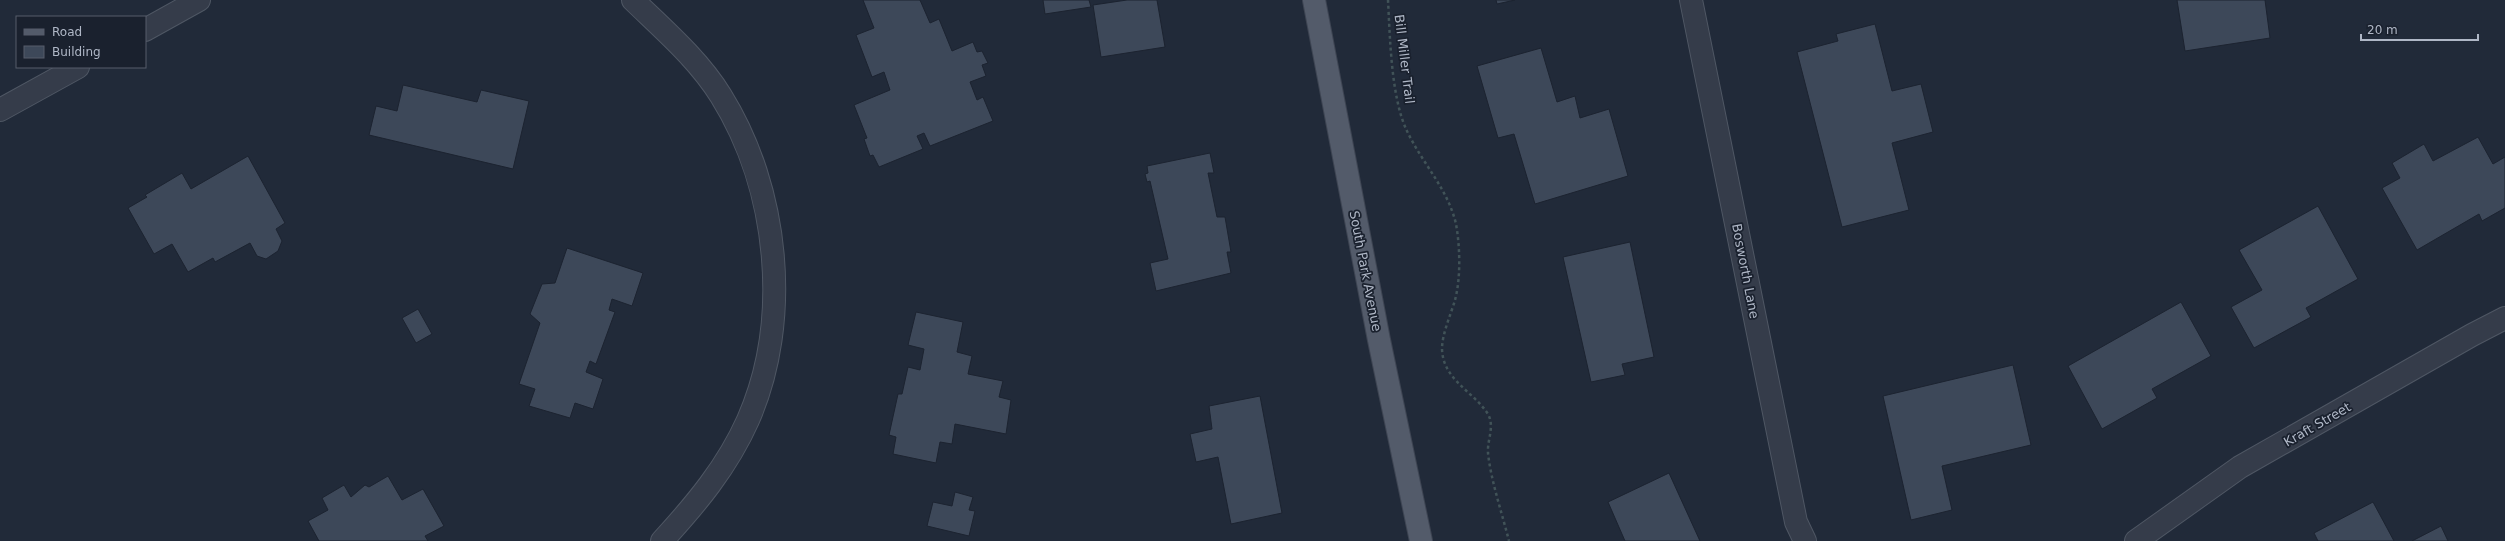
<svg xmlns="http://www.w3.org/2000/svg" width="2505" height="541" font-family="'DejaVu Sans',sans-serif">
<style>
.building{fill:#3d4859;stroke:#1c2330}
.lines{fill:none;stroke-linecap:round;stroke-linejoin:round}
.minor-casing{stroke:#4f5764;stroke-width:24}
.major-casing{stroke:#3e4553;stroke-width:24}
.path{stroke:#415358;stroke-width:2.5;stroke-dasharray:3 3;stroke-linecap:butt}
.minor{stroke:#353c4a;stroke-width:22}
.major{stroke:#535b6a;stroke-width:22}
.labels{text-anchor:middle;stroke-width:3.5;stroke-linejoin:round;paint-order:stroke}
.street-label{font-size:13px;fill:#afb7c6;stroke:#1a212e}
</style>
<rect width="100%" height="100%" fill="#212a39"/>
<!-- building -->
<path class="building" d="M863 0H920L930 23 939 19 952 51 973 42 977 52 982 51 988 63 982 65 986 76 970 82 977 100 983 97 993 121 930 146 924 133 917 136 923 149 879 167 873 155 870 156 864 139 867 138 854 105 890 90 884 72 872 77 856 35 874 28Z
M1043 0H1089L1091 7 1045 14Z
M1127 0H1157L1165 47 1101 57 1093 5Z
M1496 0H1515L1497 4Z
M2177 0H2265L2270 38 2185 51Z
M1875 24 1892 91 1921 84 1933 132 1892 143 1909 210 1842 227 1797 52 1838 41 1836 34Z
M1541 48 1557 102 1575 96 1580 118 1609 109 1628 176 1535 204 1514 134 1498 138 1477 66Z
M403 85 477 102 481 90 529 101 513 169 369 135 376 106 397 111Z
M2478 137 2493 164 2505 157V208L2482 221 2479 214 2417 250 2382 188 2400 178 2392 163 2424 144 2433 161Z
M1210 153 1214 173H1208L1217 217H1225L1231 252H1227L1231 273 1156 291 1150 263 1168 259 1150 181 1147 182 1145 174 1148 173 1147 166Z
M248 156 285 223 276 229 282 241 278 251 266 259 257 256 250 243 215 262 213 258 188 272 172 244 154 254 128 208 147 197 145 195 182 173 191 189Z
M2318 206 2358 279 2306 308 2311 317 2254 348 2231 307 2262 290 2239 250Z
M1630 242 1654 357 1622 364 1625 375 1591 382 1563 257Z
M567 248 643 273 632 306 612 299 609 310 615 312 596 364 590 361 586 372 603 379 593 409 575 403 570 418 529 406 535 389 519 384 540 323 530 314 542 284 555 283Z
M2181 302 2211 356 2152 389 2157 398 2102 429 2068 366Z
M418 309 432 334 416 343 402 318Z
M916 312 963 322 957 352 972 356 968 374 1003 381 999 397 1011 400 1006 434 955 424 952 444 940 442 936 463 893 454 896 437 889 435 898 394H902L908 367 920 370 924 349 908 345Z
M2013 365 2031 445 1942 466 1952 510 1911 520 1883 396Z
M1260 396 1282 513 1231 524 1218 457 1196 462 1190 434 1212 429 1209 406Z
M1669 473 1700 541H1625L1608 502Z
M388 476 402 500 423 489 444 526 425 536 428 541H319L308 521 328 510 322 498 344 485 351 497 365 485 369 487Z
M955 492 973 497 969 510 975 511 969 536 927 526 933 502 952 506Z
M2373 502 2394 541H2318L2314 533Z
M2441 526 2448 541H2412Z"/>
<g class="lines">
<!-- minor casing -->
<g class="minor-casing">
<path id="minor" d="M633 0C664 30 698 59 721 96 779 189 792 320 748 420 727 467 696 504 662 541
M1691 0 1796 522 1805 541
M145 30 199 0
M0 110 78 67
M2136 541 2240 467 2472 335 2505 318"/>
</g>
<!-- major casing -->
<g class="major-casing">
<path id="major" d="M1314 0 1379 340 1421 541"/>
</g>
<!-- path -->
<path class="path" d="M1388 0C1390 37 1391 98 1407 131 1422 163 1448 189 1456 224 1460 246 1461 278 1455 300 1451 314 1442 334 1442 349 1443 380 1473 391 1488 414 1495 427 1487 440 1488 453 1491 481 1502 513 1509 541"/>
<!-- minor -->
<use href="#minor" class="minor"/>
<!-- major -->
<use href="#major" class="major"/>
</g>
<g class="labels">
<!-- street labels -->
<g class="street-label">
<text transform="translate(1405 59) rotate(83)" y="5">Bill Miller Trail</text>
<text transform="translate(1366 271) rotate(79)" y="5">South Park Avenue</text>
<text transform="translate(1746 271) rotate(79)" y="5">Bosworth Lane</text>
<text transform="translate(2317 424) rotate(-30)" y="5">Kraft Street</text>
</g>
</g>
<!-- legend -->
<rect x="16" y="16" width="130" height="52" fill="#1a212e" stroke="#565d6b"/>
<rect x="24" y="29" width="20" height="6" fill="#535b6a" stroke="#565d6b"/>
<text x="52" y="36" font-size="12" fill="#afb7c6">Road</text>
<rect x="24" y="46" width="20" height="12" fill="#3d4859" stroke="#565d6b"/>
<text x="52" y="56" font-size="12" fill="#afb7c6">Building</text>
<!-- scale -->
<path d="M2361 34v6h117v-6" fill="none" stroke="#afb7c6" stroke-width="2"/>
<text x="2367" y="34" font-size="12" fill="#afb7c6" stroke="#1a212e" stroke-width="3" paint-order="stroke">20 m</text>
</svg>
